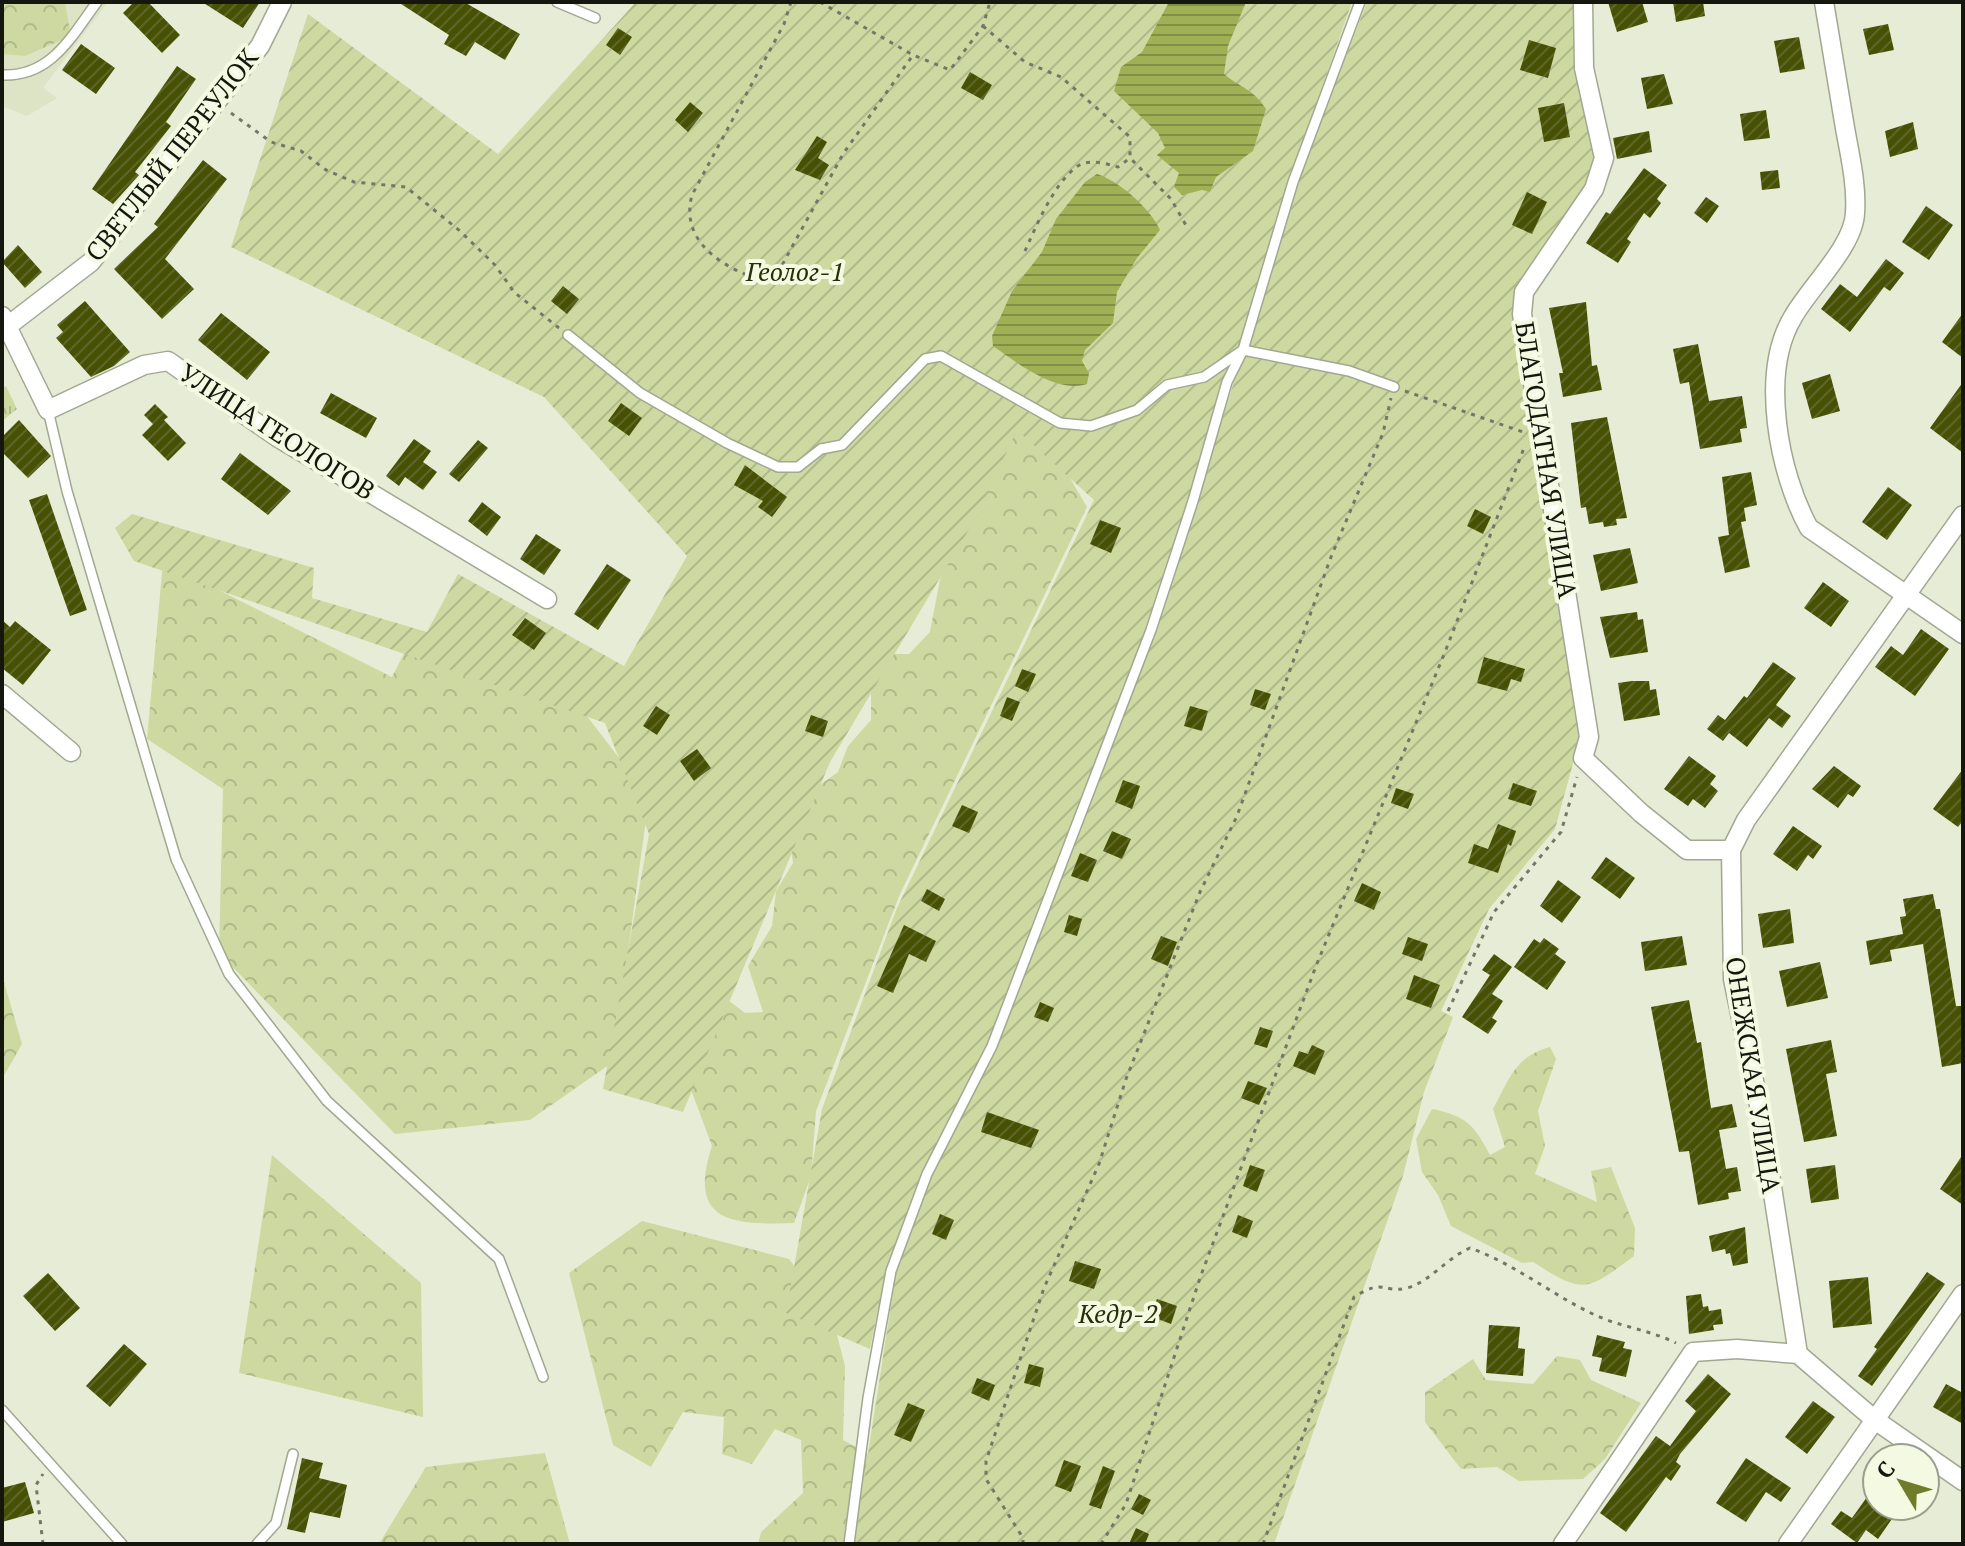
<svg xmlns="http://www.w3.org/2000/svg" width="1965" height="1546" font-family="'PT Serif',serif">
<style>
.built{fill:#dde4c5}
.forest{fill:url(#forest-crowns)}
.park{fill:url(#park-tufts)}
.garden{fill:url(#garden-furrows)}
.water{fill:url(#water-rules)}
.building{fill:url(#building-hatch)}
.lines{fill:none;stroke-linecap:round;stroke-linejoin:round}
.lane-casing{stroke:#a2a791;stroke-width:12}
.street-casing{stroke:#a2a791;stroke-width:21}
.path{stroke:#737768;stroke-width:3;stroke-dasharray:4 6;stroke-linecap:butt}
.lane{stroke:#fff;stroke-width:9}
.street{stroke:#fff;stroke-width:18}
.labels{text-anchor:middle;stroke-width:8;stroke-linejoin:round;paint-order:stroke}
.street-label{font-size:26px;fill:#15170f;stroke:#f4f9e2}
.park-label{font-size:26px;font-style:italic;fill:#282e07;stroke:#f4f9e2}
</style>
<defs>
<pattern id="forest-crowns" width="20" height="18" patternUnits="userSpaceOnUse" patternTransform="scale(2)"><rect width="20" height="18" fill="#cdd9a0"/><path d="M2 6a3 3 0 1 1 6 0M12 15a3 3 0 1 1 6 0" fill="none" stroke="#afba89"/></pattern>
<pattern id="park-tufts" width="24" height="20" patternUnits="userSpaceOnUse" patternTransform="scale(2)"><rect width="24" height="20" fill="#cdd9a0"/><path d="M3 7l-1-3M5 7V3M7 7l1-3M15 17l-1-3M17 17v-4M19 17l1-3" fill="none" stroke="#afba89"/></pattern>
<pattern id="garden-furrows" width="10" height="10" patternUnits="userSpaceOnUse" patternTransform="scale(2)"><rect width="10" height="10" fill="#cdd9a0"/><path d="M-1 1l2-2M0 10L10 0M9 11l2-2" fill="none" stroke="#afba89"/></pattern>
<pattern id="water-rules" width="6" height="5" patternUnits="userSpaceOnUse" patternTransform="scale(2)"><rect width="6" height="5" fill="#a0b055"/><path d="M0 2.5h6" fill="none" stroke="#818e45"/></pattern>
<pattern id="building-hatch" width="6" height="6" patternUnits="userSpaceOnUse" patternTransform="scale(2)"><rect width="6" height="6" fill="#475103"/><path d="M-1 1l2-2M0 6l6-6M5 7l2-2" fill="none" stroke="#5e6627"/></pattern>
</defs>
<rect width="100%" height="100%" fill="#e6ecd5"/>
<!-- built -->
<path class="built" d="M2 2H108L43 88 57 98 27 116 2 106Z"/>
<!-- forest -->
<path class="forest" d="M2 2H65L71 36 25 56 2 54Z
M1030 410 1087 507 900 894 816 1111 811 1176 794 1223C731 1225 687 1222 712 1146L690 1087 724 997 745 1013 763 1012 748 966 772 926 776 891 793 863 788 830 807 794 838 772 848 746 871 720V665L888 654H909L930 632 956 495Z
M163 562 392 677 415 632 563 685 649 797 613 1062 530 1120 395 1134 219 953 223 789 147 739Z
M2 975 22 1044 2 1079Z
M1550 1047 1556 1059 1538 1111 1545 1146 1535 1174 1597 1202 1591 1171 1611 1167 1635 1228 1634 1256C1587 1291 1584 1295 1533 1262L1522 1263 1451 1226 1438 1195 1422 1172 1416 1139 1432 1109C1467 1116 1474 1125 1490 1155L1505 1147 1493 1109C1509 1080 1515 1056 1550 1047Z
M272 1155 421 1283 423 1417 239 1373Z
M642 1221 789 1259 832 1316 845 1366 843 1440 960 1505 951 1544H758L761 1532 803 1493 801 1440 775 1429 752 1464 722 1454 724 1417 683 1412 651 1467 613 1445 569 1273Z
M1557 1356 1580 1360 1591 1380 1641 1403 1605 1459 1583 1479 1519 1481 1497 1467 1461 1469 1425 1422V1392L1473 1359 1486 1380 1533 1384Z
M545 1453 570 1544H379L426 1467Z"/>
<!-- park -->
<path class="park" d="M6 386 17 409 2 421V389Z"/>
<!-- garden -->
<path class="garden" d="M636 2H1352L1289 181 1238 349 1222 380 1189 500 1146 629 988 1044 923 1172 886 1270 870 1349 786 1313 822 1109 897 908 1094 500 1017 430 974 521 830 762 683 1112 603 1089 649 834 605 723 134 561 115 528 132 514 314 568 312 598 427 632 458 574 624 666 687 556 544 397 231 247 308 14 498 154Z
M1367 2H1576L1596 158 1587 185 1520 290 1581 734 1555 829 1489 909 1441 1011 1453 1017 1424 1092 1403 1176 1274 1544H854L896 1273 931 1176 996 1048 1155 631 1297 183Z"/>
<!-- water -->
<path class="water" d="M1169 2H1246L1228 46 1224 74C1241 88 1253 89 1266 109L1253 151 1216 177 1210 192 1202 190 1182 195 1174 187 1179 173 1157 155 1165 148 1158 133 1114 91 1121 67 1142 52Z
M1097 174C1119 181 1150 208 1160 230L1137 258 1117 292 1113 323 1085 350 1082 361 1089 373 1087 384C1057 394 1017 363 993 346L992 336 1012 291 1042 252 1056 219 1085 182Z"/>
<!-- building -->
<path class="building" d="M134 2H148L180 35 162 53 123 13Z
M202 2H260L243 28Z
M398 2H464L520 34 505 60 475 42 466 56 444 44 449 35Z
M1608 2H1642L1648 22 1617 32Z
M1673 2H1703L1705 16 1676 22Z
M1888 24 1894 50 1869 55 1863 29Z
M618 28 632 37 620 55 606 45Z
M1799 37 1805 69 1780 73 1774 41Z
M1529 40 1556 48 1548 78 1520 70Z
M81 44 115 68 96 94 62 70Z
M177 66 196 79 166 122 171 126 135 172 139 175 113 204 92 189Z
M970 72 992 85 983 100 961 88Z
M1664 74 1673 104 1647 109 1641 78Z
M690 102 703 113 688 132 675 120Z
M1564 103 1570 137 1544 142 1538 108Z
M1766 110 1770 138 1744 141 1740 114Z
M1913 122 1918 149 1890 157 1885 131Z
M1649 131 1652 152 1617 159 1613 138Z
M817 136 827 142 818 158 829 165 820 180 795 170Z
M203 160 227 179 165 259 194 289 162 319 114 269 158 227 154 224Z
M1644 168 1667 185 1657 199 1661 203 1650 218 1644 213 1627 239 1631 242 1618 263 1586 243 1606 212 1610 214Z
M1778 170 1780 188 1762 190 1760 172Z
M1527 192 1547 202 1532 234 1512 225Z
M1706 197 1719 206 1707 223 1694 213Z
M1926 206 1953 225 1929 260 1902 242Z
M18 245 42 272 25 288 2 262Z
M1886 259 1904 273 1890 291 1884 287 1850 332 1821 309 1840 284 1857 297Z
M563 286 579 299 567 314 551 301Z
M85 301 130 352 114 366 91 377 56 338 63 332 57 325Z
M1586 302 1592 366 1597 365 1602 390 1563 397 1559 373H1563L1549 308Z
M221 313 270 352 247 380 198 340Z
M1963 313V358L1942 342Z
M1698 344 1709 401 1742 396 1747 428 1740 429 1742 442 1700 449 1689 382 1680 384 1673 349Z
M1830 374 1840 411 1812 419 1802 383Z
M1963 382V453L1930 428Z
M331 393 377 418 366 438 320 413Z
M621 403 642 418 629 436 608 421Z
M155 404 168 417 164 420 186 443 168 461 142 435 153 424 144 415Z
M1607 417 1627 518 1616 519 1617 525 1604 527 1603 522 1589 524 1586 507 1581 508 1571 423Z
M19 420 51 456 28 478 2 452V437Z
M414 439 431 451 423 462 437 472 423 490 405 477 399 486 386 476Z
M478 440 488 448 459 482 449 474Z
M240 453 291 491 268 515 221 479Z
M745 465 787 497 772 517 758 507 763 501 734 485Z
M1751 472 1757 505 1744 508 1746 521 1741 522 1750 567 1725 573 1718 537 1729 535 1722 477Z
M1888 487 1912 505 1887 540 1862 522Z
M47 494 87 610 70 616 29 500Z
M482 502 501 517 487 536 468 521Z
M1475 509 1491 517 1483 534 1467 526Z
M1100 520 1121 528 1111 553 1090 544Z
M536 534 561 550 544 575 520 559Z
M1630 548 1638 583 1601 591 1593 555Z
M607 564 631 580 598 630 574 614Z
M1823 582 1849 601 1831 627 1804 608Z
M1637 612 1638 620 1643 619 1648 652 1610 658 1600 617Z
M525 618 546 633 534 650 512 635Z
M2 620 10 627 15 621 51 650 23 685 2 668Z
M1921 629 1949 649 1915 696 1875 667 1891 646 1903 655Z
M1484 657 1525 669 1521 682 1511 679 1507 691 1477 683Z
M1773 662 1796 678 1776 705 1791 716 1782 728 1769 718 1747 747 1729 733 1723 741 1707 729 1718 715 1725 720 1744 696 1747 698Z
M1022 669 1036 674 1028 692 1015 686Z
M1632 681H1649L1650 690 1656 689 1660 715 1624 721 1618 683Z
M1255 689 1271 694 1265 710 1250 705Z
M1007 697 1020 702 1012 721 1000 716Z
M656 706 670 715 657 735 643 726Z
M1190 706 1208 711 1202 731 1184 726Z
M811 715 828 721 823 737 805 731Z
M697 749 711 768 694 781 680 761Z
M1689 756 1716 776 1710 784 1718 791 1705 808 1693 799 1688 806 1664 789Z
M1834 766 1861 786 1853 797 1848 794 1838 808 1812 789Z
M1963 769V821L1958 827 1933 809Z
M1123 780 1140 786 1132 809 1115 802Z
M1513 783 1537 791 1531 806 1508 799Z
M1396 788 1414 794 1408 809 1391 803Z
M962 805 978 812 969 833 952 826Z
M1498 824 1516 831 1511 846 1508 844 1498 873 1468 863 1474 844 1488 849Z
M1793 826 1822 846 1813 859 1808 855 1797 871 1773 854Z
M1112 831 1131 839 1122 859 1103 851Z
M1080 853 1097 860 1088 882 1071 876Z
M1606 857 1635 878 1620 899 1591 878Z
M1558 880 1581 897 1562 923 1540 906Z
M1362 883 1381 892 1374 910 1354 901Z
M927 889 945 899 939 911 921 901Z
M1933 894 1936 909H1940L1956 1006H1961L1963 1015V1063L1942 1067 1923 944 1890 950 1892 961 1870 965 1866 941 1903 934 1900 917 1906 916 1903 899Z
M1790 909 1794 943 1763 948 1758 914Z
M1069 915 1082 919 1077 936 1064 932Z
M904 925 936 941 926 962 909 954 893 993 877 986Z
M1161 936 1177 942 1168 966 1151 959Z
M1682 936 1687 965 1645 971 1641 942Z
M1408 937 1428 944 1422 961 1402 954Z
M1544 938 1559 949 1555 954 1566 962 1547 990 1514 967 1534 939 1540 943Z
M1494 954 1512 967 1492 994 1503 1001 1492 1018 1497 1021 1488 1034 1462 1017 1490 975 1482 970Z
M1820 962 1828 998 1787 1007 1779 971Z
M1414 975 1440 985 1431 1008 1406 999Z
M1689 1000 1697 1043 1701 1042 1711 1108 1732 1104 1737 1127 1719 1130 1726 1169 1737 1167 1741 1191 1728 1193 1729 1199 1698 1205 1689 1151 1679 1152 1651 1007Z
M1040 1002 1054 1008 1048 1022 1034 1017Z
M1260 1027 1273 1031 1267 1048 1254 1044Z
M1831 1040 1837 1072 1826 1074 1837 1136 1804 1142 1786 1049Z
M1312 1045 1325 1051 1315 1075 1293 1066 1299 1051 1308 1054Z
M1248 1081 1267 1088 1259 1105 1241 1098Z
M987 1112 1039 1130 1031 1148 981 1132Z
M1963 1154V1205L1940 1189Z
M1250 1165 1265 1170 1257 1192 1243 1186Z
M1835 1165 1839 1199 1811 1203 1806 1169Z
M940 1214 954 1220 946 1240 932 1234Z
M1238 1215 1253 1221 1247 1238 1232 1232Z
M1745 1227 1748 1263 1733 1266 1730 1253 1726 1254 1725 1249 1712 1252 1709 1236Z
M1075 1261 1101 1269 1094 1289 1069 1281Z
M1927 1272 1945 1284 1872 1386 1858 1376 1877 1349 1874 1347Z
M48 1273 80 1308 55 1331 23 1296Z
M1868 1277 1872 1324 1833 1328 1829 1281Z
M1701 1294 1703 1307 1708 1306 1709 1311 1721 1309 1723 1324 1713 1325 1714 1330 1689 1334 1686 1296Z
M1157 1299 1177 1306 1171 1324 1150 1316Z
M1489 1325 1520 1327 1518 1348 1525 1349 1523 1376 1486 1373Z
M1597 1335 1625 1342 1623 1348 1632 1350 1626 1377 1599 1371 1602 1358 1592 1356Z
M124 1344 147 1364 110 1407 86 1386Z
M1029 1364 1044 1368 1040 1387 1024 1383Z
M1708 1374 1731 1394 1680 1454 1676 1462 1681 1466 1671 1481 1666 1477 1626 1532 1600 1513 1656 1436 1670 1446 1696 1411 1685 1401Z
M977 1378 995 1385 989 1401 971 1393Z
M1946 1384 1963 1393V1424L1933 1407Z
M1813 1401 1835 1417 1807 1454 1785 1437Z
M908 1403 925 1410 911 1442 894 1435Z
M302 1458 323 1463 319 1478 347 1485 340 1518 310 1512 305 1533 287 1529Z
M1746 1458 1791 1488 1781 1502 1766 1492 1746 1522 1716 1503Z
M1064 1460 1081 1466 1071 1492 1055 1486Z
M1103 1466 1115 1471 1101 1509 1089 1505Z
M25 1482 34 1513 2 1522V1488Z
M1877 1483V1506H1901L1878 1539 1866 1530 1857 1543 1831 1524 1841 1511 1852 1518Z
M1139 1494 1151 1500 1143 1515 1131 1509Z
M1136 1528 1149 1534 1145 1544H1129Z"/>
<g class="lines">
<!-- lane casing -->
<g class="lane-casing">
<path id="lane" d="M557 2 595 18
M2 75C51 77 71 37 97 2
M568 335 640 393 727 443 778 467H798L821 449 842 445 925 359 941 356 1060 423 1091 426 1137 410 1167 385 1204 377 1243 350 1349 371 1394 387
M48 410 67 491 176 859 229 974 327 1101 499 1259 543 1377
M2 1410 122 1544
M257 1544 276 1523 293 1454
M849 1544 868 1398 891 1271 927 1174 992 1046 1151 630 1193 501 1227 382 1243 350 1293 182 1360 2"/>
</g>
<!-- street casing -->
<g class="street-casing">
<path id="street" d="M1583 2 1584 68 1604 158 1594 189 1524 292 1522 314 1589 737 1583 758 1641 813 1687 850H1731
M1824 2C1831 44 1838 86 1845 128 1850 156 1857 185 1855 213 1854 246 1809 288 1793 317 1759 373 1779 474 1809 528L1963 634
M2 316 48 410 144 365 168 361 277 437 547 599
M9 325 91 262 260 46 282 2
M1963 515 1746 820 1731 850 1733 979 1760 1110 1798 1354 1875 1420 1963 1481
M2 694 71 752
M1563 1544 1693 1352 1737 1349 1798 1354
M1788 1544 1963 1294"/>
</g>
<!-- path -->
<path class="path" d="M791 2 784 24 692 195C679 243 725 269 766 282L775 278 843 154 913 55
M820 2 913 55 950 70 983 26 990 2
M983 26 1025 62 1061 77 1130 137V158L1171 199 1187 227
M231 113 271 142 301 151 326 170 354 182 406 187 460 231 495 265 514 292 559 328
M1025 251C1036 226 1053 186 1075 168 1087 158 1104 163 1118 167L1130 158
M1405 391 1523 432
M1448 1011 1494 912 1561 832 1577 777
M43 1544 36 1485 43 1474
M1023 1544V1538L986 1479V1461L1044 1288 1099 1164 1126 1079 1200 892 1237 816 1331 557 1383 433 1391 398
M1101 1544 1126 1504 1200 1278 1316 966 1445 652 1524 448
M1263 1544 1354 1297C1386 1277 1382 1294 1407 1288 1430 1282 1445 1259 1470 1248 1515 1264 1552 1295 1595 1315 1621 1327 1650 1330 1676 1343"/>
<!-- lane -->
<use href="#lane" class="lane"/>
<!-- street -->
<use href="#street" class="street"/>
</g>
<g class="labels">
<!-- street labels -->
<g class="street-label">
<text transform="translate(172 155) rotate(-52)" y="9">СВЕТЛЫЙ ПЕРЕУЛОК</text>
<text transform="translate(277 432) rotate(33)" y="9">УЛИЦА ГЕОЛОГОВ</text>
<text transform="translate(1546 460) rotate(81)" y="9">БЛАГОДАТНАЯ УЛИЦА</text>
<text transform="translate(1753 1075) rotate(81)" y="9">ОНЕЖСКАЯ УЛИЦА</text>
</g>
<!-- park labels -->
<g class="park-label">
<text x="795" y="281">Геолог-1</text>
<text x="1118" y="1323">Кедр-2</text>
</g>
</g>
<!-- border -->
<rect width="1965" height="1546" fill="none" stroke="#15170f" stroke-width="8"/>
<!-- north arrow -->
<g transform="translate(1901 1482) rotate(308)"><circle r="38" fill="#f4f9e2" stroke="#9b9f8e" stroke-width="2"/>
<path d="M0-6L14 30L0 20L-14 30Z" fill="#6f7c29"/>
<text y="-12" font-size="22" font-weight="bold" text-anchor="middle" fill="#15170f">С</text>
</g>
</svg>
